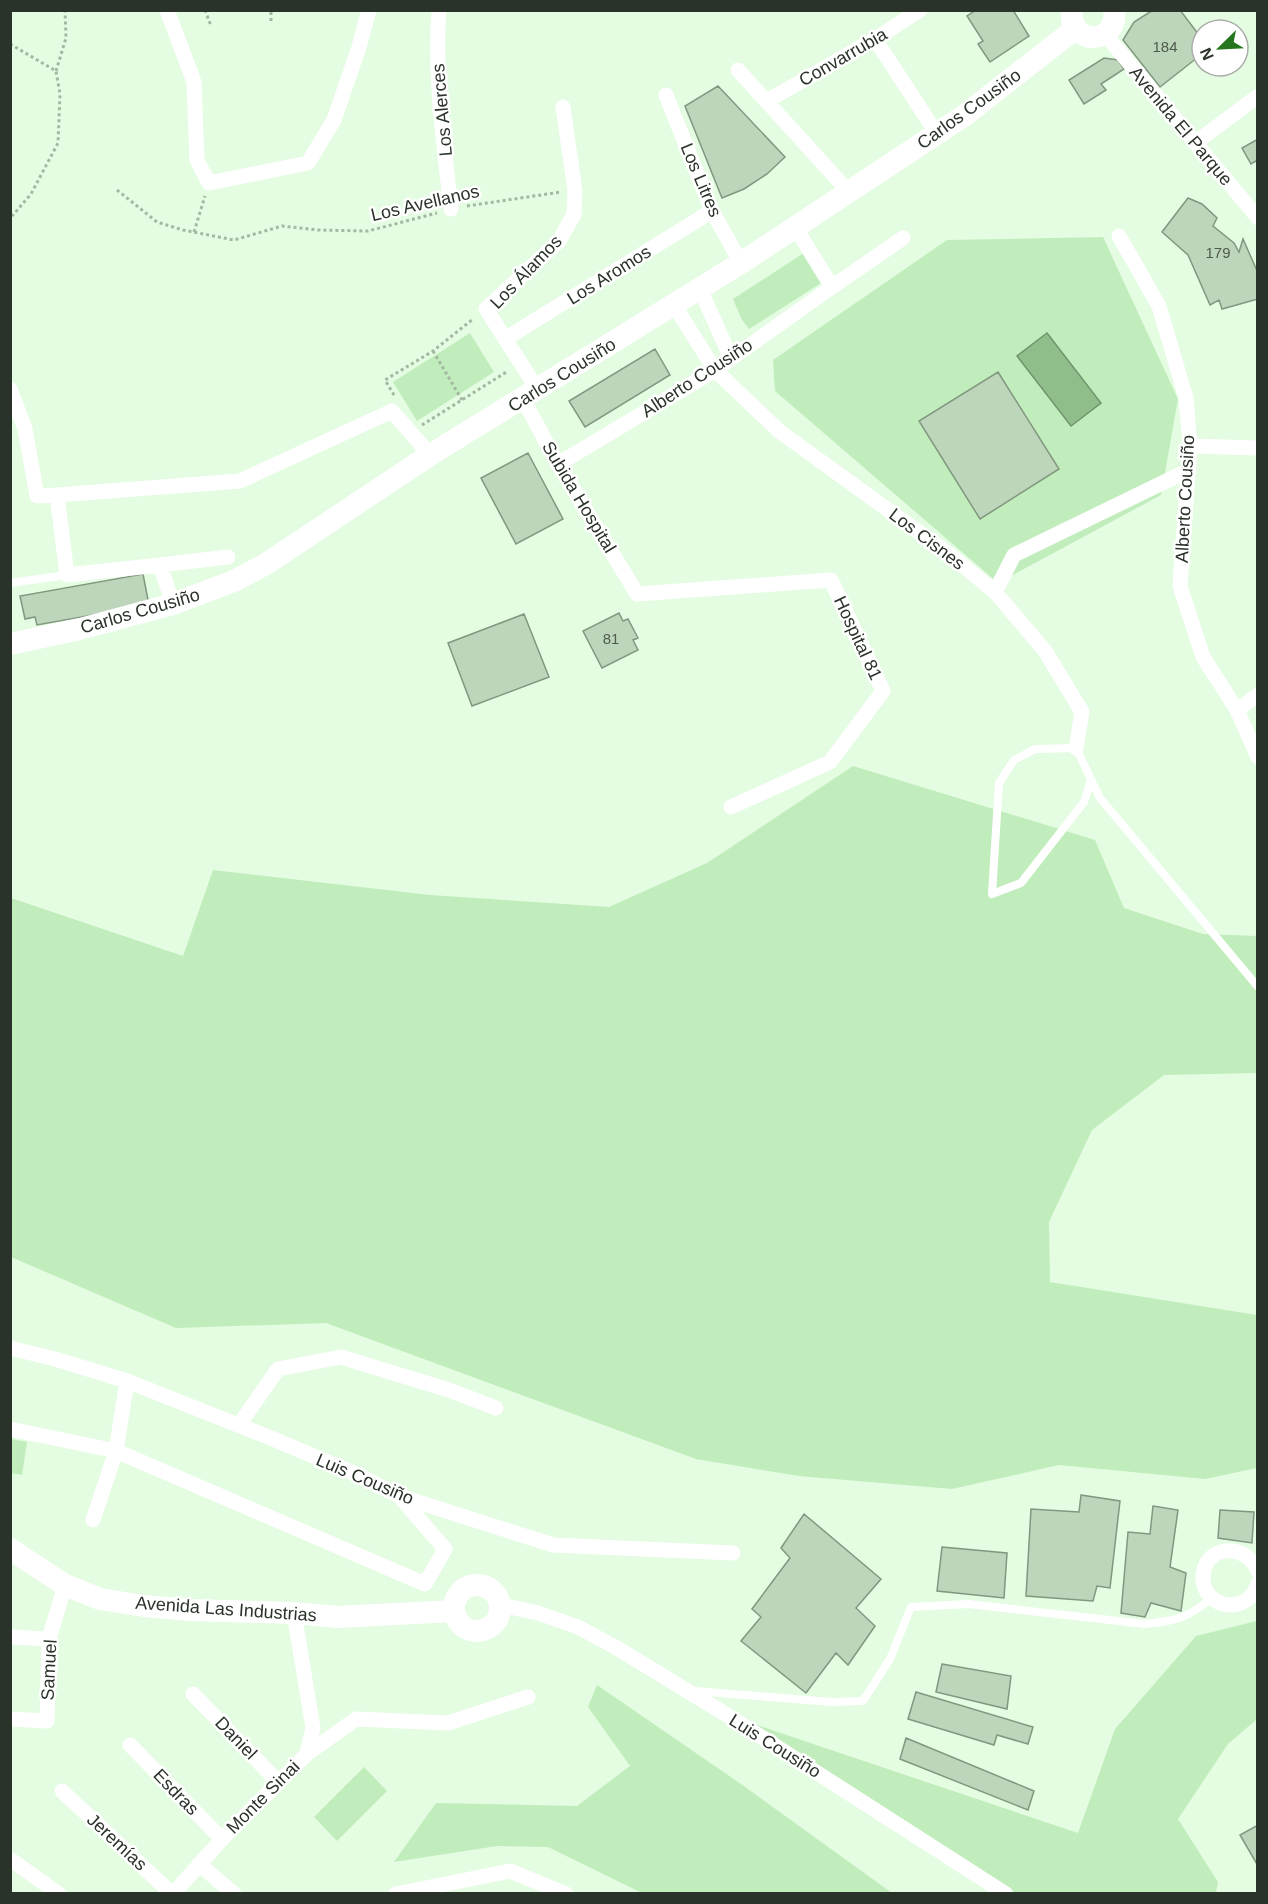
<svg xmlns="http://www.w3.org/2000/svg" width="1268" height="1904" font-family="Helvetica,sans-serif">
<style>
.green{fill:#c1edbc}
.water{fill:#90be8b;stroke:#71946e;stroke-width:1.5}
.building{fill:#bdd5ba;stroke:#81977f;stroke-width:1.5}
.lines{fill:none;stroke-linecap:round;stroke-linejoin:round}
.path{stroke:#a4b7a1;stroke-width:3;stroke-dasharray:3 3;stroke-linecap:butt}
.lane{stroke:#fff;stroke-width:8}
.street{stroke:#fff;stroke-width:15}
.secondary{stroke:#fff;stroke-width:22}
.labels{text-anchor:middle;stroke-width:5;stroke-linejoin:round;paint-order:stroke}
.number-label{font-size:15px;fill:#4f5c4d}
.street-label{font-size:18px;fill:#2a3329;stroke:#fff}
</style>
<rect width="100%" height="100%" fill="#e4fce1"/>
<!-- green -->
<path class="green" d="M1103 237 1178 399 1161 495 998 583 775 391 773 360 947 240Z
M813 247 829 278 749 329 742 320 733 299Z
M470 333 494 372 417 421 393 382Z
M853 766 1095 840 1124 908 1203 934 1257 936V1073L1164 1075 1092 1130 1049 1222 1050 1282 1257 1315V1468L1205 1479 1059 1465 952 1489 799 1476 696 1459 326 1323 176 1328 11 1257V898L183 956 213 870 430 895 609 907 707 863Z
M11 1439 27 1442 22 1475 11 1473Z
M1257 1621V1719L1228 1744 1178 1819 1218 1882 1216 1893H1006L727 1715 1078 1833 1115 1729 1196 1636Z
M597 1685 741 1784 892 1893H642L548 1847 497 1846 394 1862 436 1803 577 1806 630 1766 588 1707Z
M364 1767 387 1791 337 1841 314 1817Z"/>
<!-- water -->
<path class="water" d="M1047 333 1101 403 1071 426 1017 356Z"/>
<!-- building -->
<path class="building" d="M976 10H1013L1029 36 990 62 978 44 983 41 967 16Z
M1153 10H1180L1202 39V54L1160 87 1123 40 1134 22Z
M1104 58 1118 60 1124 69 1101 84 1106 90 1084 104 1069 80Z
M718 86 785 157 767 174 744 189 722 198 685 106Z
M1258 139V163L1256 161 1251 164 1242 148Z
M1188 198 1202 204 1217 218 1213 226 1234 243 1239 252 1243 239 1258 273V299L1222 309 1219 300 1210 305 1188 255 1162 232Z
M655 349 670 375 585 427 569 401Z
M998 372 1059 469 980 519 919 421Z
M528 453 563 519 516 544 481 478Z
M143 574 149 605 37 625 35 617 25 619 20 596Z
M619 613 623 621 628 619 638 638 633 640 638 650 602 668 583 631Z
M524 614 549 677 472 706 448 643Z
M1081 1495 1120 1501 1110 1588 1097 1586 1093 1601 1026 1596 1031 1509 1079 1512Z
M1153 1506 1178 1510 1170 1567 1186 1573 1181 1611 1151 1603 1145 1617 1121 1613 1128 1532 1150 1534Z
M1220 1510 1254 1512 1252 1543 1218 1538Z
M804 1514 881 1579 856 1608 875 1626 848 1665 836 1653 806 1693 741 1641 761 1617 752 1609 790 1558 781 1548Z
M942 1547 1007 1553 1004 1598 937 1591Z
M942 1664 1011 1676 1007 1709 936 1692Z
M916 1692 1033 1727 1028 1744 997 1735 994 1745 908 1719Z
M906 1738 1034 1791 1028 1810 900 1759Z
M1258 1825V1866L1240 1835Z"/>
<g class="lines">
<!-- path -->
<path class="path" d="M205 10 211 26
M271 21V10
M10 44 56 71 60 94 58 143 31 194 13 215H10
M56 71 66 38 65 10
M117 190 157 222 183 230 234 240 282 226 318 230 368 231 437 213
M467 206 561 192
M194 232 205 196
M433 351 462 400
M394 395 385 380 433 351 473 319
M422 425 508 371"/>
<!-- lane -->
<path class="lane" d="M10 583 67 575
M1091 780 1084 802 1021 883 992 894 999 783 1014 760 1035 749 1076 748 1100 798 1258 987
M695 1691 832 1702 863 1701 890 1659 911 1607 968 1604 1145 1624C1175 1621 1188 1618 1212 1598"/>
<!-- street -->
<path class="street" d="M167 10 194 82 197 160 209 183 308 163 334 120 359 47 369 10
M439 10C434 77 444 143 451 209
M1105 34 1258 218
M875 39 937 134
M738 70 849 192
M666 95 712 211 741 263
M767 101 875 39 920 10
M1195 143 1258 96
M1119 236 1159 306 1186 398 1190 446 1180 586 1203 657 1237 710 1258 757
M832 287 903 238
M700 289 731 358
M674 305 715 370 779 431 949 554 995 592 1045 651 1082 712 1076 748
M505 339 712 211
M10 389 25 429 37 496 57 495
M538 390 486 309 559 241 574 214 575 191 563 107
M523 399 558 464 637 594 831 580 883 691 830 762 731 807
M1190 446 1258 448
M558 464 715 370 832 287 795 227
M160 565 228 557
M995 592 1014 555 1189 470
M173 604 160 565 67 575 57 495 240 481 392 411 430 455
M1237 710 1258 695
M10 1348 55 1359 127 1381 271 1438 358 1475 399 1496 553 1545 733 1553
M239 1425 278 1369 341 1357 449 1390 496 1408
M10 1429 116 1451 425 1584 445 1549 399 1496
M93 1520 116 1451 127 1381
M1258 1571C1245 1541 1203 1545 1203 1578 1204 1611 1250 1615 1258 1583
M501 1605 538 1613 578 1627 615 1647 727 1715 1006 1894
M294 1613 313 1728 307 1754
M10 1637 49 1639
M193 1694 278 1782
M10 1719 47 1721 49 1639 65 1585
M130 1745 222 1839
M62 1791 172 1894
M10 1859 59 1894
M199 1864 234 1894
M173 1894 222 1839 307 1754 356 1719 448 1723 528 1697
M396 1894 510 1871 566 1894"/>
<!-- secondary -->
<path class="secondary" d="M1072 10C1068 46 1119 46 1114 10
M10 644 80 629 173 604 234 581 266 564 430 455 741 263 965 115 1075 29
M10 1549 65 1585 100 1599 144 1606 189 1610 294 1613 337 1617 454 1611
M454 1608a23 23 0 1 1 46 0a23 23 0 1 1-46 0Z"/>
</g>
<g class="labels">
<!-- number labels -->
<g class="number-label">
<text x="1165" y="52">184</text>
<text x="1218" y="258">179</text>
<text x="611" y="644">81</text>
</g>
<!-- street labels -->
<g class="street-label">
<text transform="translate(843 57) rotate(-30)" y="6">Convarrubia</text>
<text transform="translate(969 109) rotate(-36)" y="6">Carlos Cousiño</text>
<text transform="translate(442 110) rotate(-95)" y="6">Los Alerces</text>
<text transform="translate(1181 126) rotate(50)" y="6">Avenida El Parque</text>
<text transform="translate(701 180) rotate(67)" y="6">Los Litres</text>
<text transform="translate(425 203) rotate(-13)" y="6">Los Avellanos</text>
<text transform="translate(526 272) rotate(-46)" y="6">Los Álamos</text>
<text transform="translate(609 275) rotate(-32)" y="6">Los Aromos</text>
<text transform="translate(562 375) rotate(-32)" y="6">Carlos Cousiño</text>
<text transform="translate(697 378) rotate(-33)" y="6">Alberto Cousiño</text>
<text transform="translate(579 497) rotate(59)" y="6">Subida Hospital</text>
<text transform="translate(1185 499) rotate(-87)" y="6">Alberto Cousiño</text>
<text transform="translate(927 539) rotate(37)" y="6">Los Cisnes</text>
<text transform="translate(140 611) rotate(-16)" y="6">Carlos Cousiño</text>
<text transform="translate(858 638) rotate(65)" y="6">Hospital 81</text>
<text transform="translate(365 1479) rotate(23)" y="6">Luis Cousiño</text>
<text transform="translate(226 1609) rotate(4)" y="6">Avenida Las Industrias</text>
<text transform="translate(49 1670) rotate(-87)" y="6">Samuel</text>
<text transform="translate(236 1738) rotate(46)" y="6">Daniel</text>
<text transform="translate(775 1746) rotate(32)" y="6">Luis Cousiño</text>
<text transform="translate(176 1792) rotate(46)" y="6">Esdras</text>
<text transform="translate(263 1797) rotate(-45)" y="6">Monte Sinai</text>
<text transform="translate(117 1842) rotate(43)" y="6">Jeremías</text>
</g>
</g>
<!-- border -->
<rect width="1268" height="1904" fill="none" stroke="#2a3329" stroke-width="24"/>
<!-- north arrow -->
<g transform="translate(1220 48) rotate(246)"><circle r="28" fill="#ffffff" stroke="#aaada9" stroke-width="1.5"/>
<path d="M0-4.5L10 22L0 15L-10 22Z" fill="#26761f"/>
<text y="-9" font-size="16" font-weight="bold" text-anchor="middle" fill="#2a3329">N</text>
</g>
</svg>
